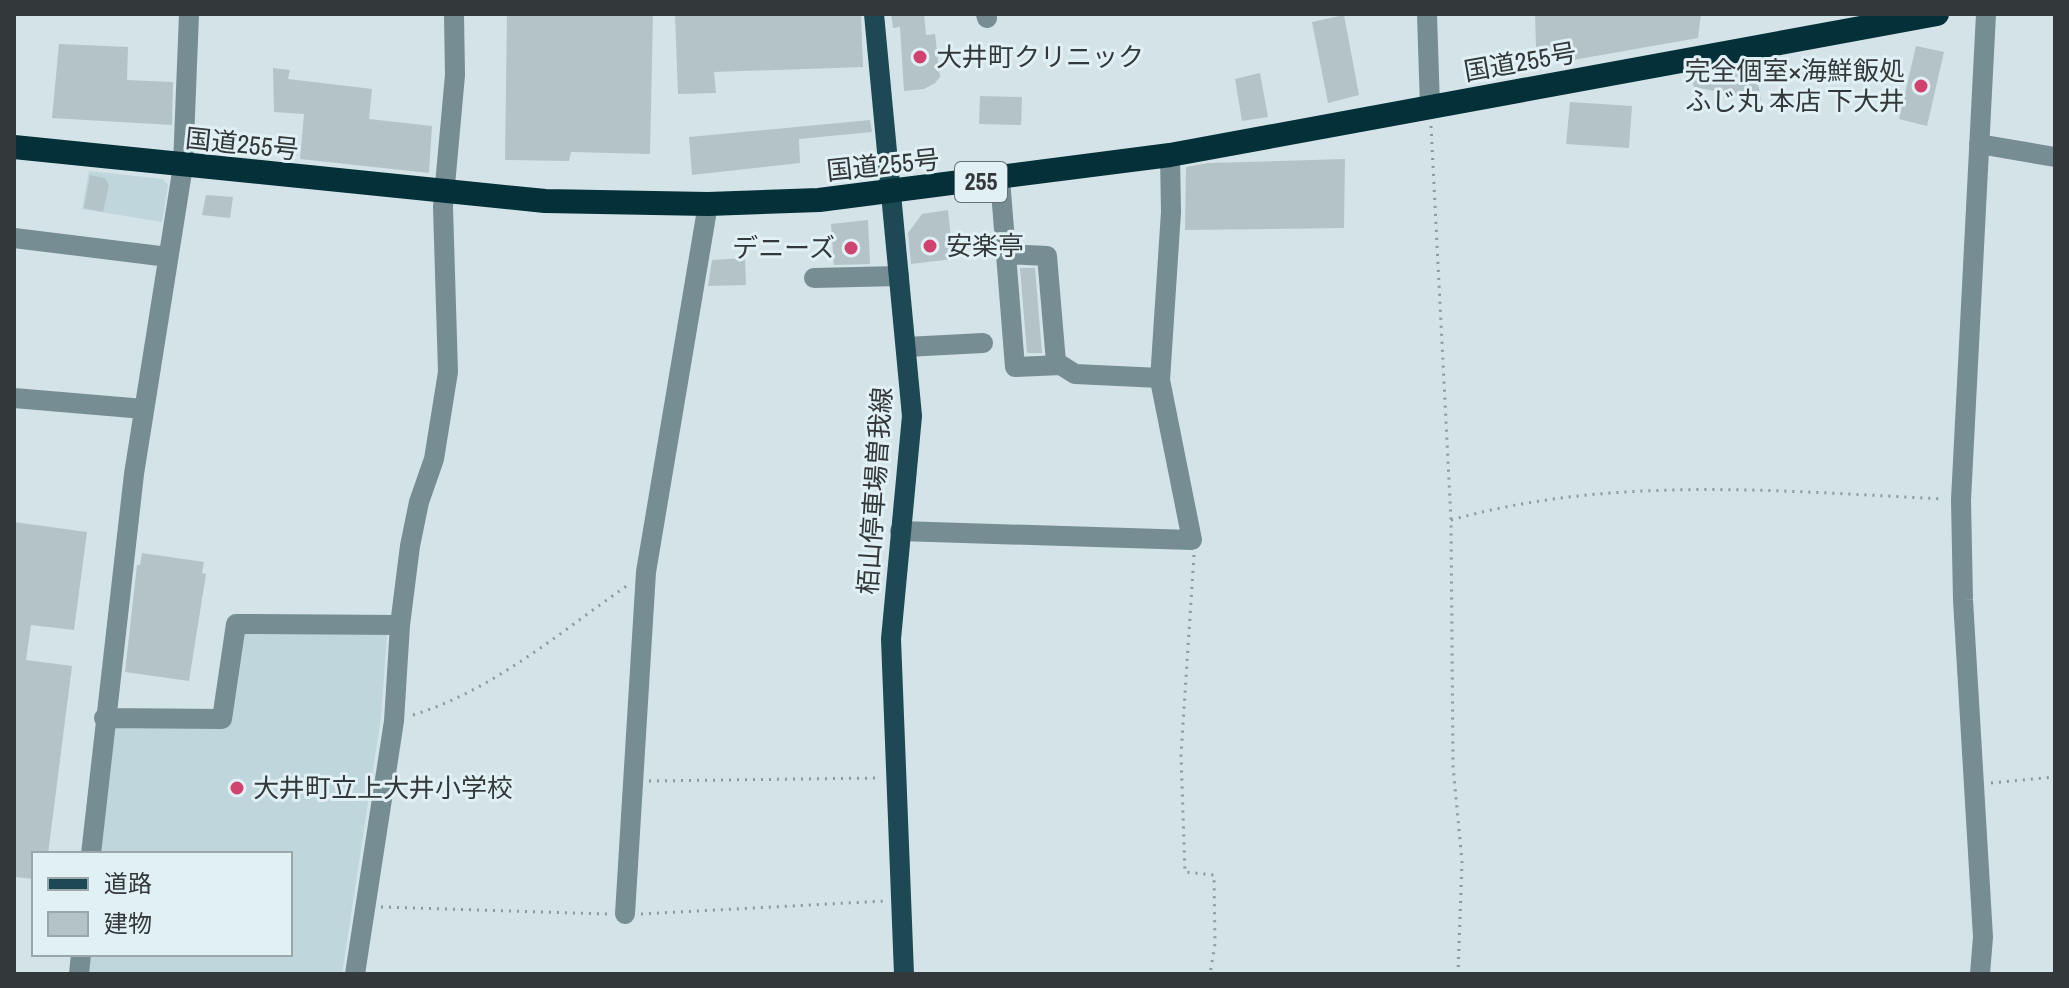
<svg xmlns="http://www.w3.org/2000/svg" width="2069" height="988" font-family="'Archivo Narrow','Noto Sans JP',sans-serif">
<style>
.built{fill:#bfd6dc}
.building{fill:#b4c3c7}
.lines{fill:none;stroke-linecap:round;stroke-linejoin:round}
.path{stroke:#8d989b;stroke-width:3;stroke-dasharray:2 6;stroke-linecap:butt}
.minor{stroke:#768d93;stroke-width:20}
.major{stroke:#1c4953;stroke-width:20}
.highway{stroke:#033039;stroke-width:24}
.poi-dot{fill:#d0436f;stroke:#e1f0f4;stroke-width:3}
.labels{text-anchor:middle;stroke-width:6;stroke-linejoin:round;paint-order:stroke}
.shield{fill:#e1f0f4;stroke:#676f72;stroke-width:2}
.shield-label{font-size:24px;font-weight:bold;fill:#33383a}
.poi-label{font-size:26px;fill:#33383a;stroke:#e1f0f4;text-anchor:start}
.street-label{font-size:26px;fill:#33383a;stroke:#e1f0f4}
</style>
<rect width="100%" height="100%" fill="#d4e3e7"/>
<!-- built -->
<path class="built" d="M89 171 163 179 168 185 162 222 82 209Z
M239 629 387 634 381 717 342 974H86L88 954H290V854H98L111 720 224 722Z"/>
<!-- building -->
<path class="building" d="M507 14H653L650 154 571 152 569 161 505 160Z
M675 14H861L863 67 714 72 716 93 678 94Z
M891 14H924L926 35 935 34 940 77 935 83 924 89 904 91 900 27 893 28Z
M1535 14H1701L1698 38 1573 60 1536 47Z
M1344 15 1359 95 1328 103 1312 22Z
M59 44 128 47 127 80 173 82 172 125 52 118Z
M1916 46 1944 52 1927 126 1899 119Z
M1755 66 1761 100 1694 87 1691 77Z
M273 68 290 70 288 79 372 89 369 119 432 126 429 173 300 159 304 114 274 112Z
M1260 73 1268 117 1242 121 1235 79Z
M980 96 1022 97 1021 125 979 124Z
M1570 102 1632 106 1629 148 1566 144Z
M870 120 872 132 799 139 800 163 692 175 689 137Z
M1345 159 1344 228 1185 230 1186 167 1208 163Z
M90 175 105 178 109 185 103 212 84 208Z
M206 195 233 197 230 218 202 215Z
M948 210 953 259 911 264 908 233 922 214Z
M868 220 870 264 834 265 831 224Z
M745 258 746 285 708 286 712 260Z
M1020 268H1035L1042 353H1027Z
M14 522 87 532 74 630 31 625 26 660 72 666 48 854H34V879L14 877Z
M142 553 204 562 202 573 206 574 189 681 125 672 137 565H140Z"/>
<g class="lines">
<!-- path -->
<path class="path" d="M1431 126 1451 520 1453 766 1462 862 1458 974
M1451 520C1611 475 1780 491 1944 499
M1194 555 1181 755 1185 872 1214 875 1215 944 1210 974
M413 715C494 690 560 632 628 585
M649 781 877 778
M1991 783 2055 777
M381 907 609 914
M641 914 885 901"/>
<!-- minor -->
<path class="minor" d="M986 14 987 18
M1427 14 1430 107
M1979 144 2055 157
M1000 179 1015 367 1061 365
M14 238 168 257
M1006 254 1047 256 1056 362 1075 374 1160 378
M814 278 899 276
M906 347 983 343
M14 398 144 409
M900 531 1192 540 1160 380 1171 212 1170 155
M104 718 222 719 236 624 400 625
M91 854 134 474 183 166 189 14
M625 914 646 572 708 204
M79 974 81 954
M355 974 394 721 400 625 410 546 419 502 434 459 448 372 443 207 455 75 454 14
M1980 974 1983 937 1963 600 1961 500 1986 14"/>
<!-- major -->
<path class="major" d="M874 14 912 416 891 639 904 974"/>
<!-- highway -->
<path class="highway" d="M14 147 545 201 708 204 819 200 1170 155 1937 14"/>
</g>
<!-- markers -->
<g class="poi-dot">
<circle cx="920" cy="57" r="8"/>
<circle cx="1921" cy="86" r="8"/>
<circle cx="930" cy="246" r="8"/>
<circle cx="851" cy="248" r="8"/>
<circle cx="237" cy="788" r="8"/>
</g>
<g class="labels">
<!-- shield labels -->
<rect class="shield" x="955" y="162" width="52" height="40" rx="6"/>
<g class="shield-label">
<text x="981" y="190">255</text>
</g>
<!-- poi labels -->
<g class="poi-label">
<text x="936" y="66">大井町クリニック</text>
<text x="1905" y="80" text-anchor="end">完全個室×海鮮飯処<tspan x="1905" dy="30">ふじ丸 本店 下大井</tspan></text>
<text x="946" y="255">安楽亭</text>
<text x="835" y="257" text-anchor="end">デニーズ</text>
<text x="253" y="797">大井町立上大井小学校</text>
</g>
<!-- street labels -->
<g class="street-label">
<text transform="translate(1520 62) rotate(-10)" y="9">国道255号</text>
<text transform="translate(242 144) rotate(6)" y="9">国道255号</text>
<text transform="translate(883 165) rotate(-6)" y="9">国道255号</text>
<text transform="translate(875 491) rotate(-86)" y="9">栢山停車場曽我線</text>
</g>
</g>
<!-- border -->
<rect width="2069" height="988" fill="none" stroke="#33383a" stroke-width="32"/>
<!-- legend -->
<rect x="32" y="852" width="260" height="104" fill="#e1f0f4" stroke="#9ba6aa" stroke-width="2"/>
<rect x="48" y="878" width="40" height="12" fill="#1c4953" stroke="#9ba6aa" stroke-width="2"/>
<text x="104" y="892" font-size="24" fill="#33383a">道路</text>
<rect x="48" y="912" width="40" height="24" fill="#b4c3c7" stroke="#9ba6aa" stroke-width="2"/>
<text x="104" y="932" font-size="24" fill="#33383a">建物</text>
</svg>
